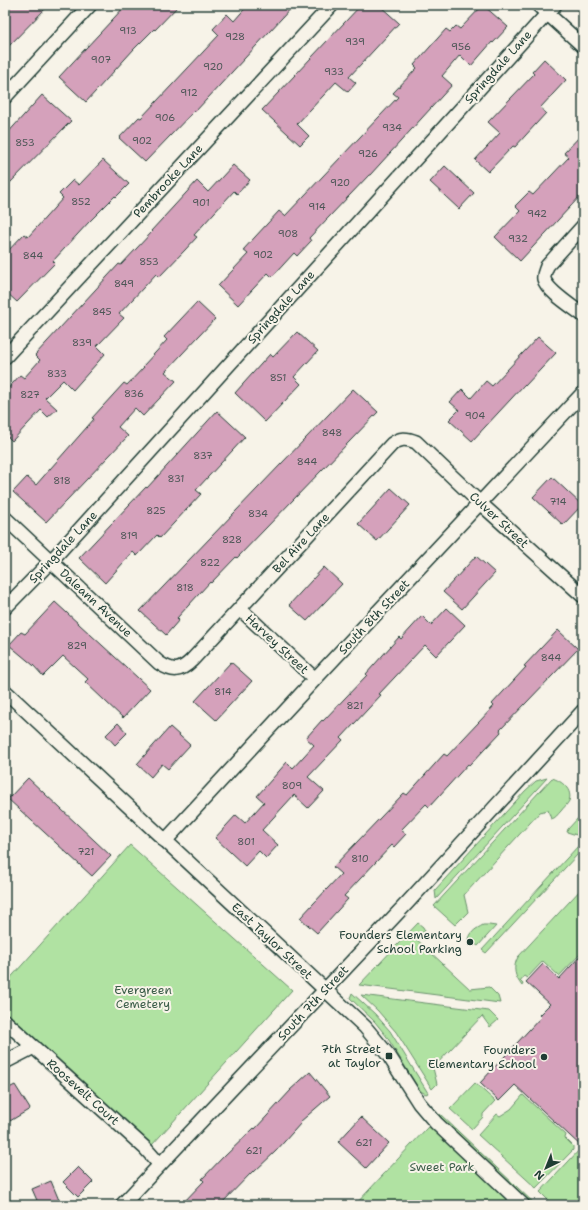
<svg xmlns="http://www.w3.org/2000/svg" width="588" height="1210" font-family="'Shantell Sans',sans-serif">
<style>
.green{fill:#b0e2a2;stroke:#68906b}
.building{fill:#d5a1bb;stroke:#1f3d34}
.lines{fill:none;stroke-linecap:round;stroke-linejoin:round}
.street-casing{stroke:#1f3d34;stroke-width:16}
.street{stroke:#f7f3e8;stroke-width:13}
.poi-dot{fill:#1f3d34;stroke:#f7f3e8;stroke-width:1.5}
.labels{text-anchor:middle;stroke-width:4;stroke-linejoin:round;paint-order:stroke}
.number-label{font-size:10px;fill:#4c5656}
.street-label{font-size:12px;fill:#1f3d34;stroke:#f7f3e8}
.poi-label{font-size:12px;fill:#1f3d34;stroke:#f7f3e8;text-anchor:end}
.park-label{font-size:12px;fill:#3c5e4a;stroke:#f7f3e8}
</style>
<rect width="100%" height="100%" fill="#f7f3e8"/>
<filter id="ink" filterUnits="userSpaceOnUse"><feTurbulence type="fractalNoise" baseFrequency=".025" numOctaves="2"/><feDisplacementMap in="SourceGraphic" scale="8" xChannelSelector="R" yChannelSelector="G"/><feConvolveMatrix kernelMatrix="1 2 1 2 8 2 1 2 1" color-interpolation-filters="sRGB"/></filter>
<g filter="url(#ink)">
<!-- green -->
<path class="green" d="M547 778 436 899 435 890 525 791 536 781Z
M552 778C562 781 573 790 569 801 567 805 563 808 561 811 557 815 556 818 551 819L548 810 540 812 464 895 468 912 455 925 434 906Z
M579 817H583V837L567 832 568 829Z
M580 840 583 841V846L578 854 486 953 482 950 579 845Z
M130 845 292 990 152 1145 5 1013V984Z
M583 887V951L559 976 543 961 527 978 524 976 520 981 523 984 522 986C515 977 512 968 518 957Z
M418 923 423 927 425 931 414 937 470 989 489 987 498 996 500 1003 359 985Z
M483 925H489L496 926 478 946 469 939C471 931 476 929 483 925Z
M352 993 375 1014 390 1031 428 1093 426 1094 420 1091 387 1037 375 1022 350 998Z
M361 995 489 1011 498 1020 490 1027 482 1016 433 1068 437 1084 432 1089 396 1032 378 1011Z
M475 1083 495 1101 483 1114V1117L472 1129 450 1109Z
M523 1095 566 1135 565 1138 573 1146V1150L536 1188 478 1135 497 1114 500 1116 511 1109Z
M440 1114 536 1205H355Z
M582 1147 583 1149V1205H553L540 1192Z"/>
<!-- building -->
<path class="building" d="M5 5H49L5 50Z
M126 5H179L155 30 154 29 134 49 86 102 59 77Z
M248 5H294L195 112 194 111 145 162 119 138 139 117 141 118 219 35 213 29 227 14 234 21Z
M361 5H379L399 23 349 77 356 83 348 92 336 82 297 124 309 136 300 145 262 110Z
M483 5 508 27 493 43 492 42 471 66 460 55 442 76 452 85 370 175H369L309 238 311 241 297 256 294 253 272 277 268 273 238 305 218 286 248 254 243 250 279 211 285 216 398 97 393 93 417 68 414 65 446 29 450 32 456 26 460 29Z
M544 59 566 80 540 108 546 113 515 147 513 146 488 172 475 160 500 133 488 122 534 74 532 72Z
M42 95 71 121 5 188V136Z
M583 133V193L520 261 495 237 520 211 515 206 529 192 533 195 569 157 564 153Z
M103 160 129 184 116 197 115 196 89 222 53 261 55 263 17 302 5 291V254L24 234 28 237 63 198 59 194 73 180 79 185Z
M233 165 250 180 237 194 234 191 194 235 197 237 185 250 159 277 156 274 119 314 124 318 97 346 105 354 73 390 63 380 45 398 57 409 48 417 41 410 12 441 5 434V392L20 375 24 378 40 360 35 355 119 264 121 265 152 232 151 231 197 181 208 192Z
M445 166 474 193 459 209 430 182Z
M197 302 215 319 165 372 176 381 143 416 135 408 118 427 128 436 46 522 13 492 27 477 36 485 94 419 92 418 124 383 127 385 144 367 143 366 167 340 164 337Z
M297 332 318 351 294 377 301 384 265 422 235 393 270 354 273 357Z
M538 337 556 353 525 386 524 385 472 441 449 420 459 410 450 402 462 389 471 398 486 381 492 386Z
M353 389 378 412 237 558 236 557 211 583 210 582 177 618 179 620 166 635 140 611Z
M217 411 245 437 196 490 201 494 160 538 157 535 137 556 133 552 105 583 79 558 146 487 147 488Z
M552 477 582 505 563 525 533 497Z
M391 488 410 505 377 541 358 524Z
M476 556 495 573 462 609 443 592Z
M324 567 342 584 307 621 289 605Z
M55 602 150 689 123 718 85 682 88 679 63 656 43 676 33 665 9 645 21 632 25 634Z
M447 608 465 625 436 656 425 645 379 694 381 695 341 738 343 740 308 777 324 791 308 808 294 795 262 830 278 845 266 858 259 851 245 866 215 838 236 815 245 823 264 802 257 796 287 762 293 768 314 745 306 738 322 720 323 721 367 675 366 674 399 637 401 639 422 616 431 625Z
M558 630 578 649 500 730 501 732 469 766 468 764 429 807 426 804 401 830 406 834 394 847 392 845 344 896 348 899 317 933 300 918 341 874 333 867 404 793 407 795 444 754 447 756 494 706 492 704 526 667 524 666Z
M231 662 252 681 216 720 195 701Z
M118 723 127 733 115 745 106 735Z
M170 727 190 745 168 769 162 764 151 777 137 764Z
M28 778 111 856 92 876 8 799Z
M583 953V1148L515 1085 499 1101 480 1083 541 1017 539 1015 550 1004 526 982 543 964 559 979Z
M310 1072 330 1096 300 1122 301 1123 276 1151 254 1172 253 1171 220 1205H181L204 1181 202 1179 224 1156V1157L254 1128 255 1129 291 1090H290Z
M15 1085 30 1109 10 1121 5 1112V1090Z
M361 1117 389 1143 366 1168 338 1142Z
M78 1167 93 1182 78 1197 63 1182Z
M51 1181 61 1205H39L32 1189Z"/>
<g class="lines">
<!-- street casing -->
<g class="street-casing">
<path id="street" d="M538 5 583 46
M5 97 90 5
M583 226 547 266C546 270 543 274 544 279 547 291 573 307 583 315
M5 357 332 5
M5 518 159 663C173 672 180 672 192 660L392 444C400 438 406 438 416 442L480 503 583 596
M5 608 51 561 555 5
M240 609 315 679
M5 691 365 1027 389 1056 419 1103 436 1123 523 1205
M165 841 315 679 583 393
M5 1021 145 1148 160 1165
M5 1062 34 1047
M122 1205 408 902 583 711"/>
</g>
<!-- street -->
<use href="#street" class="street"/>
</g>
</g>
<!-- markers -->
<g class="poi-dot">
<circle cx="470" cy="942" r="4"/>
<rect x="385" y="1052" width="8" height="8" rx="2"/>
<circle cx="544" cy="1057" r="4"/>
</g>
<g class="labels">
<!-- number labels -->
<g class="number-label">
<text x="128" y="34">913</text>
<text x="235" y="40">928</text>
<text x="355" y="45">939</text>
<text x="461" y="50">956</text>
<text x="101" y="63">907</text>
<text x="213" y="70">920</text>
<text x="334" y="75">933</text>
<text x="189" y="96">912</text>
<text x="165" y="121">906</text>
<text x="392" y="131">934</text>
<text x="142" y="144">902</text>
<text x="25" y="146">853</text>
<text x="368" y="157">926</text>
<text x="340" y="186">920</text>
<text x="81" y="205">852</text>
<text x="201" y="206">901</text>
<text x="317" y="210">914</text>
<text x="537" y="217">942</text>
<text x="288" y="237">908</text>
<text x="518" y="242">932</text>
<text x="263" y="258">902</text>
<text x="33" y="259">844</text>
<text x="149" y="265">853</text>
<text x="124" y="287">849</text>
<text x="102" y="315">845</text>
<text x="82" y="346">839</text>
<text x="57" y="377">833</text>
<text x="278" y="381">851</text>
<text x="134" y="397">836</text>
<text x="30" y="398">827</text>
<text x="475" y="419">904</text>
<text x="332" y="436">848</text>
<text x="203" y="459">837</text>
<text x="307" y="465">844</text>
<text x="176" y="482">831</text>
<text x="62" y="484">818</text>
<text x="558" y="505">714</text>
<text x="156" y="514">825</text>
<text x="258" y="517">834</text>
<text x="129" y="539">819</text>
<text x="232" y="543">828</text>
<text x="210" y="566">822</text>
<text x="185" y="591">818</text>
<text x="77" y="649">829</text>
<text x="551" y="661">844</text>
<text x="223" y="695">814</text>
<text x="355" y="709">821</text>
<text x="292" y="789">809</text>
<text x="246" y="845">801</text>
<text x="86" y="855">721</text>
<text x="360" y="862">810</text>
<text x="364" y="1146">621</text>
<text x="254" y="1154">621</text>
</g>
<!-- street labels -->
<g class="street-label">
<text transform="translate(498 67) rotate(-48)" y="4">Springdale Lane</text>
<text transform="translate(168 181) rotate(-47)" y="4">Pembrooke Lane</text>
<text transform="translate(281 307) rotate(-48)" y="4">Springdale Lane</text>
<text transform="translate(499 520) rotate(43)" y="4">Culver Street</text>
<text transform="translate(301 543) rotate(-47)" y="4">Bel Aire Lane</text>
<text transform="translate(63 547) rotate(-47)" y="4">Springdale Lane</text>
<text transform="translate(96 603) rotate(43)" y="4">Daleann Avenue</text>
<text transform="translate(374 617) rotate(-47)" y="4">South 8th Street</text>
<text transform="translate(277 644) rotate(43)" y="4">Harvey Street</text>
<text transform="translate(272 941) rotate(43)" y="4">East Taylor Street</text>
<text transform="translate(313 1003) rotate(-47)" y="4">South 7th Street</text>
<text transform="translate(83 1092) rotate(42)" y="4">Roosevelt Court</text>
</g>
<!-- poi labels -->
<g class="poi-label">
<text x="462" y="939">Founders Elementary<tspan x="462" dy="14">School Parking</tspan></text>
<text x="381" y="1053">7th Street<tspan x="381" dy="14">at Taylor</tspan></text>
<text x="536" y="1054">Founders<tspan x="536" dy="14">Elementary School</tspan></text>
</g>
<!-- park labels -->
<g class="park-label">
<text x="143" y="994">Evergreen<tspan x="143" dy="14">Cemetery</tspan></text>
<text x="442" y="1171">Sweet Park</text>
</g>
</g>
<!-- margin -->
<rect width="588" height="1210" fill="none" stroke="#f7f3e8" stroke-width="20"/>
<rect x="10" y="10" width="568" height="1190" fill="none" stroke="#1f3d34" stroke-width="1.5" filter="url(#ink)"/>
<!-- north arrow -->
<g transform="translate(546 1168) rotate(223)" stroke="#f7f3e8" stroke-width="3" paint-order="stroke">
<path d="M0-3L7 15L0 10L-7 15Z" fill="#1f3d34"/>
<text y="-6" font-size="11" font-weight="bold" text-anchor="middle" fill="#1f3d34">N</text>
</g>
</svg>
